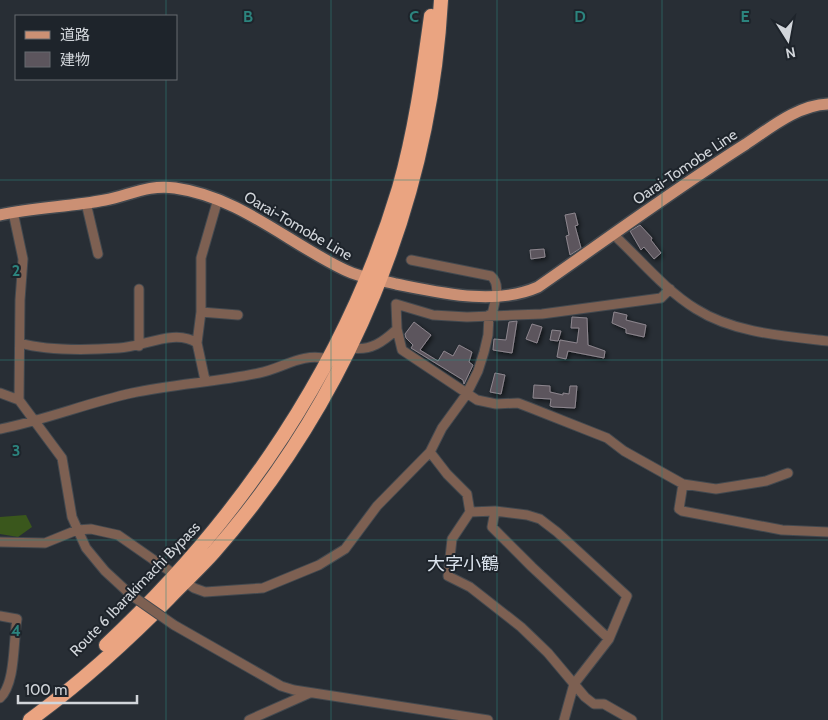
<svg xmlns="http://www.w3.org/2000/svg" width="828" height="720" font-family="Cabin,'Noto Sans JP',sans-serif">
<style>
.green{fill:#3a571c}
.building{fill:#5c555d;stroke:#8d868e;filter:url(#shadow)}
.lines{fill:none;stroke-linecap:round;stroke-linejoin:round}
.minor-casing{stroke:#43494f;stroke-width:11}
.major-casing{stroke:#43494f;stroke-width:14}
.highway-casing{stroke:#43494f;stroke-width:16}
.minor{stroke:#7d6052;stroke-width:9}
.major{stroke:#cb9074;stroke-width:11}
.highway{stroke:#eaa481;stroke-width:14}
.minor-bridge-casing{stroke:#43494f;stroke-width:11;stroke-linecap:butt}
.minor-bridge{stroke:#7d6052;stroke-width:9}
.grid{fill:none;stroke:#2c847e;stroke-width:1;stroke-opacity:0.55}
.labels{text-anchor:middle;stroke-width:4;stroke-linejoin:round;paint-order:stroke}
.street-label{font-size:15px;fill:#d1d5da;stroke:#1e242b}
.quarter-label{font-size:18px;fill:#dce4ee;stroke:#1e242b}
.grid-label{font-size:16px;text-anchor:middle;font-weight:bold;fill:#2c847e;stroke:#1e242b;stroke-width:4;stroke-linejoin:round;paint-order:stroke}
</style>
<defs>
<filter id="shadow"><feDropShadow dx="2" dy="2" stdDeviation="2.5" flood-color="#0009"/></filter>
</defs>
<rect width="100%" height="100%" fill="#282e35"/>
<!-- green -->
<path class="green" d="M26 515 32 527 18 537 0 534V517Z"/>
<!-- building -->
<path class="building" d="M575 213 578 225 575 226 581 248 570 255 566 236 569 235 565 215Z
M640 225 652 238 651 240 661 253 654 259 644 247 641 250 630 231Z
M544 249 545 257 531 259 530 250Z
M614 312 627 315 626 320 646 325 644 337 626 333V329L612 323Z
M572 317 587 318 588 345 605 351 604 358 568 351 566 359 557 357 560 340 577 343 579 328H571Z
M517 321 512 353 493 350 494 339 506 340 509 322Z
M414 322 431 335 420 350 438 361 444 351 453 356 459 345 472 352 469 362 473 365 464 384 463 380 411 348 413 345 406 338 405 334Z
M532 324 542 327 537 343 526 339Z
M552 330 561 331 558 341 550 340Z
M495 373 505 375 501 394 490 392Z
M534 385 550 386V392L563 395V393L569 394 570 386H577L575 408 553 407 550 406 551 399 533 398Z"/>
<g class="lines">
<!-- minor casing -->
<g class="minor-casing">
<path id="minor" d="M86 203 98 254
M13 212 23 259 20 300 19 400 62 458 72 517 86 548 105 571 131 595
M614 235C640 259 665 290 696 309 734 333 784 336 828 341
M411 260 491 276C502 285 494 303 492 315
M139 289V346
M670 289 661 298 542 314 467 317 433 315 396 304 397 329 402 350 477 400 496 404 518 403 531 408 607 438 624 451 683 484 716 489 766 481 788 473
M201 312 238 315
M20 343C48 351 89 350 119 348 143 347 175 328 197 343
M351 348C371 351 383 342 397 329
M205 380 197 343 201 312V258L218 199
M0 393 19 400
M0 429C45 420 87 403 132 393 174 384 217 382 259 373 284 368 302 352 328 359
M430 452 447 474 467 494 470 512 452 539 448 576 470 587 521 627 548 653 585 697 594 704H604L632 720
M683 484 679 509 682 511 782 530 828 532
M495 511 492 527 532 567 609 639
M470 512 495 511 527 515 540 519 557 532 627 596 609 639 574 684 564 720
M0 542 45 543 77 530 91 529 118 535 194 588 205 592 263 588 319 565 345 549 377 506 430 452 442 428 466 395 478 371 484 352 488 335 489 315
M0 616 17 619C13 641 16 683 0 698
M174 625 281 686 294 690 488 720
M249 720 310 693"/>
</g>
<!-- major casing -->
<g class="major-casing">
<path id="major" d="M0 215C35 207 70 207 105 200 130 195 149 184 175 188 240 197 288 243 345 270 361 278 379 280 396 284 441 293 495 306 538 287 607 239 675 189 746 144 770 128 798 105 828 104"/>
</g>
<!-- highway casing -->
<g class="highway-casing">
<path id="highway" d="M106 645C241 519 346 365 399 188 415 132 423 74 431 16
M30 720C79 684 126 642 169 598 184 582 200 568 214 552 348 399 430 203 441 0"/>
</g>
<!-- minor -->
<use href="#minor" class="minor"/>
<!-- major -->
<use href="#major" class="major"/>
<!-- highway -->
<use href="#highway" class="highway"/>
<!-- minor-bridge casing -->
<g class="minor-bridge-casing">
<path id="minor-bridge" d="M131 595 174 625"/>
</g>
<!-- minor-bridge -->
<use href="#minor-bridge" class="minor-bridge"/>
</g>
<!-- grid -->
<path class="grid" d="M166 0V16M331 0V720M497 0V720M662 0V720M166 79V720M0 180H828M0 360H828M0 540H828"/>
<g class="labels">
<!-- street labels -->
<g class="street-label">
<text transform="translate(685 167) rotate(-34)" y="5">Oarai-Tomobe Line</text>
<text transform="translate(298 226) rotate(30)" y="5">Oarai-Tomobe Line</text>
<text transform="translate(135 589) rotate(-46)" y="5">Route 6 Ibarakimachi Bypass</text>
</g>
<!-- quarter labels -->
<g class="quarter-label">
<text x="463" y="570">大字小鶴</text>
</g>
</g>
<g class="grid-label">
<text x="248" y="22">B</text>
<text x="414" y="22">C</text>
<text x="580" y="22">D</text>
<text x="745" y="22">E</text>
<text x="16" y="276">2</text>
<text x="16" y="456">3</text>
<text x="16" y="636">4</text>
</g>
<!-- legend -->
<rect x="15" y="15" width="162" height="65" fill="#1e242b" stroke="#666b71"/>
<rect x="25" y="31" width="25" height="8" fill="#cb9074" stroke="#666b71"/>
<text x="60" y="40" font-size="15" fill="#d1d5da">道路</text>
<rect x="25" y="52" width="25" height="15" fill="#5c555d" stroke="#666b71"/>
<text x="60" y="65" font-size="15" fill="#d1d5da">建物</text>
<!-- north arrow -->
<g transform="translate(788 40) rotate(169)" stroke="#1e242b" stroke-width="4" paint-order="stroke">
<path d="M0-4L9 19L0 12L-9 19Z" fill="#d1d5da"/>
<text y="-8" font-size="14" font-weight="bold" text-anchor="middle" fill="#d1d5da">N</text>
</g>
<!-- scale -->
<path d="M18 695v8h119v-8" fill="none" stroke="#d1d5da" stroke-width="2.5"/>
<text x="25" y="695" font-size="15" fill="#d1d5da" stroke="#1e242b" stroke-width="4" paint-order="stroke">100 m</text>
</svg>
